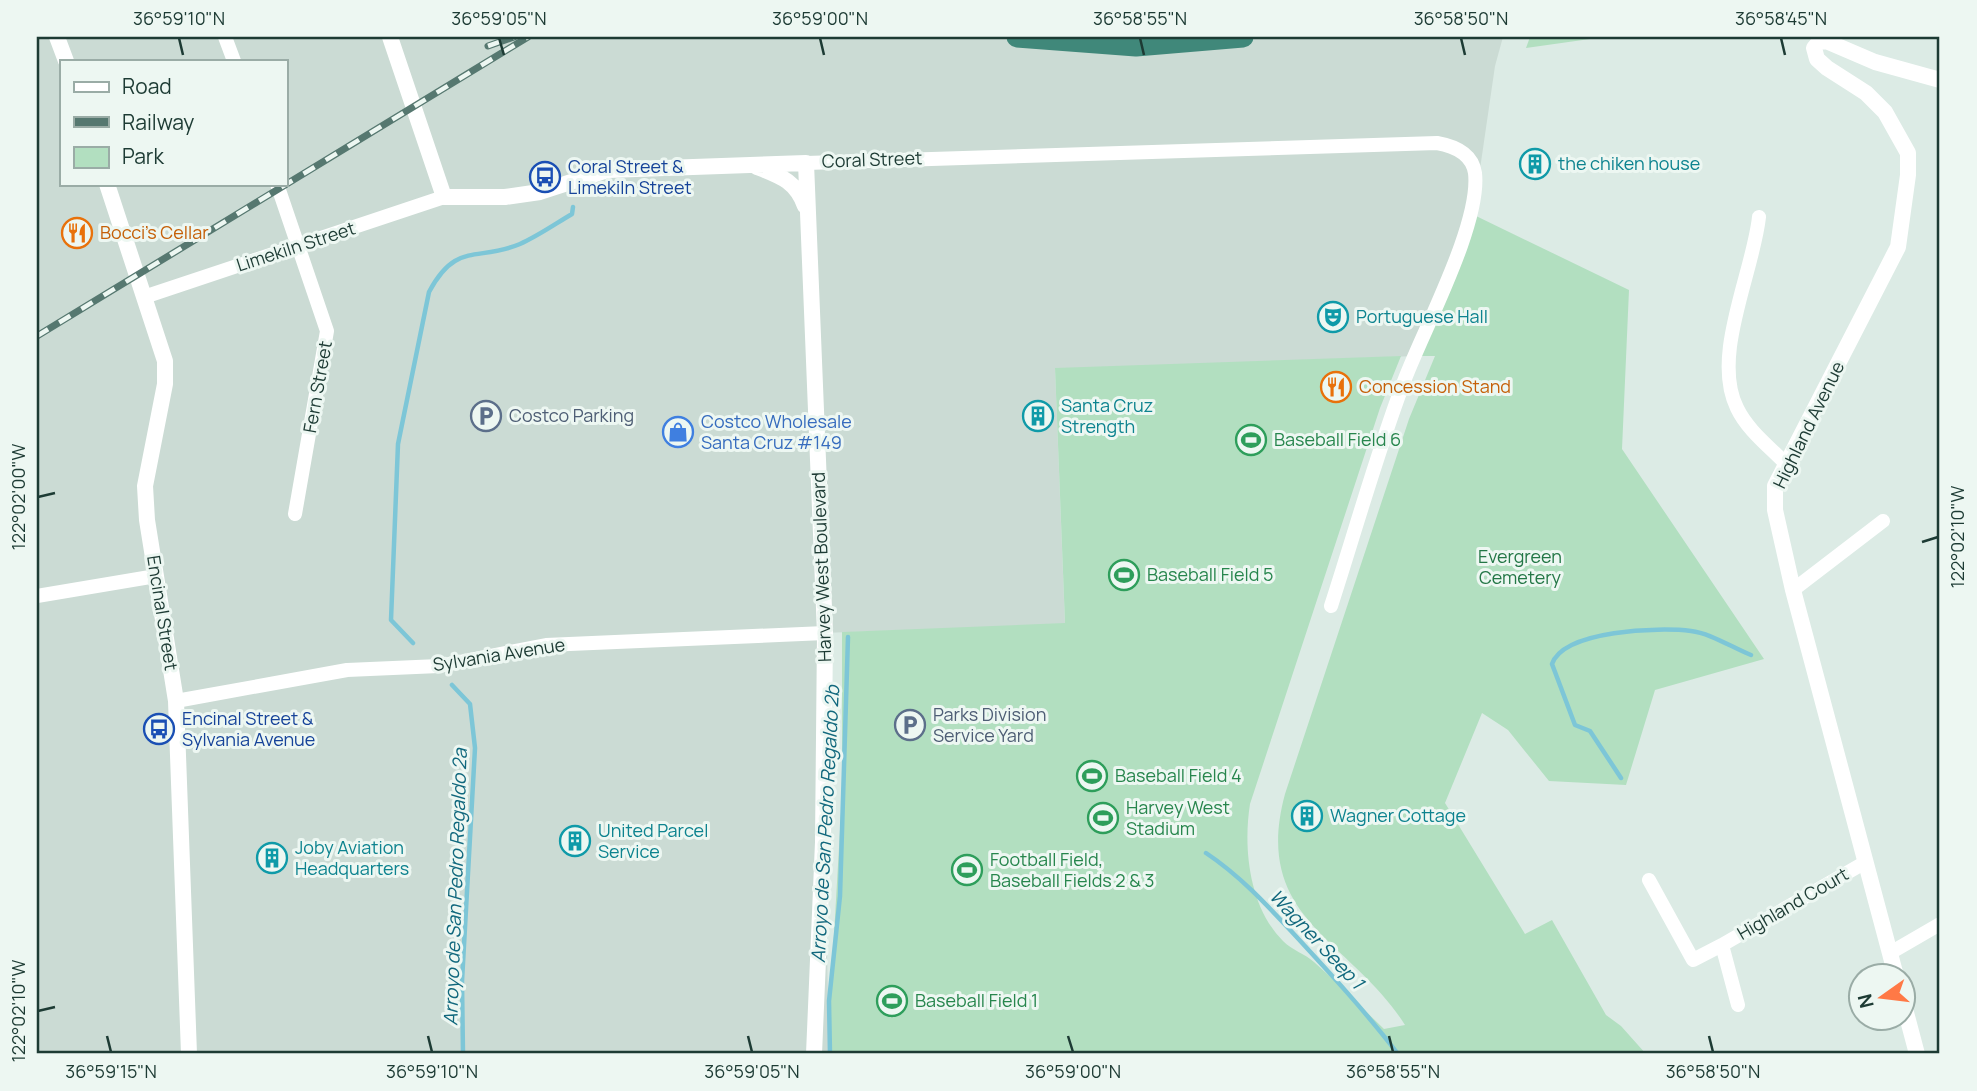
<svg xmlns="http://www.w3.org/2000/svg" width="1977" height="1091" font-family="Manrope,sans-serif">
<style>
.built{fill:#cbdbd4;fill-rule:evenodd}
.green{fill:#b2dfc0}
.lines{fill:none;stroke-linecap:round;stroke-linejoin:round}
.stream{stroke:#7dc6d7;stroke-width:4.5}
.minor{stroke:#fff;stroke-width:14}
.tertiary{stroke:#fff;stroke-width:16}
.trunk{stroke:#40887a;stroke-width:21}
.rail-casing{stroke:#567870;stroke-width:7}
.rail{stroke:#edf7f2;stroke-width:4.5;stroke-dasharray:13;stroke-linecap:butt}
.ticks{fill:none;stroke:#1d3b34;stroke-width:2.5}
.labels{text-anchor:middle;stroke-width:6;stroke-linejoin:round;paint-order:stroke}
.street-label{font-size:18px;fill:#1d3b34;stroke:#edf7f2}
.culture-label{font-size:18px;fill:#0d838f;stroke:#edf7f2;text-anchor:start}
.transit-label{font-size:18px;fill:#164399;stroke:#edf7f2;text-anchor:start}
.food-label{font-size:18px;fill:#c56008;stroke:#edf7f2;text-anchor:start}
.service-label{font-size:18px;fill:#4e5e75;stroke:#edf7f2;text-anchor:start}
.shop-label{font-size:18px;fill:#366cbe;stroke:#edf7f2;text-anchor:start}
.leisure-label{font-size:18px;fill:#27864d;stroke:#edf7f2;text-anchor:start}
.park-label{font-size:18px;fill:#237746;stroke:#edf7f2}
.water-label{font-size:19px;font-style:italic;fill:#11687d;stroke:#edf7f2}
.neatline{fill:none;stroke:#1d3b34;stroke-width:2.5}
.ticks-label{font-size:18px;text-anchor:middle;fill:#1d3b34}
</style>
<rect width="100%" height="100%" fill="#dcebe5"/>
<!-- built -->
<path class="built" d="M37 37H1503L1495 66 1472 224 1416 356 1055 369 1065 625 821 633 829 1054H37ZM61 61H285V184H61Z"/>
<!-- green -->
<path class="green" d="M1530 37H1604L1526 48Z
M1474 215 1629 290 1622 449 1764 659 1655 690 1626 785 1549 781 1508 730 1482 713 1445 803 1525 934 1552 920 1606 1015 1621 1026 1646 1054H830L829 1022 842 795V632L1065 623 1055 368 1401 356 1380 408 1250 804C1243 848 1249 907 1283 941 1292 950 1305 954 1314 962 1338 983 1361 1007 1384 1029L1405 1025C1351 939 1251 920 1285 794L1409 419 1435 356H1416Z"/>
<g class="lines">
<!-- stream -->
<path class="stream" d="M413 643 391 620 398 444 429 292C456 241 477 262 520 244 538 236 555 224 572 214L573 207
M452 685 470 704 475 748 462 981 463 1054
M1621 778 1590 731 1575 725 1552 664C1564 630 1659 627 1691 631 1710 633 1733 648 1751 655
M1206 853C1239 875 1265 903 1292 932 1329 972 1365 1011 1398 1054
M830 1054 829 1001 840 896 848 637"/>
<!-- minor -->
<path class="minor" d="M225 37 234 61
M806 163 1437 143C1454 146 1472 153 1475 173 1481 225 1422 332 1403 384 1376 456 1355 532 1331 606
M277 184 327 331 295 514
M1759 217C1753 273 1711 356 1737 408 1748 431 1770 447 1787 465
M147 296 444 197
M1793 590 1883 521
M37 596 156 576
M176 701 347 670 439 666 546 645 825 633
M1649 880 1693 960 1722 945 1738 1005
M1722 945 1864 863
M1890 953 1940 924"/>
<!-- tertiary -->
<path class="tertiary" d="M57 37 66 61
M390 37 444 197H505L540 192 608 170 806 163 825 633 823 842 814 1054
M757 167C780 176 796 181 805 206
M107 184 165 361V384L145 486 147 520 176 701 189 1054
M1896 976 1793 590 1775 510V486L1898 247 1908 175V153L1885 112 1866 93 1827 68 1817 59 1814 48 1819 42 1826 41 1875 62 1940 80
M1904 1005 1917 1054"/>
<!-- trunk -->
<path class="trunk" d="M1017 37 1136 46 1243 37"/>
<!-- rail casing -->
<g class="rail-casing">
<path id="rail" d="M488 46 514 37
M37 336 528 37"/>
</g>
<!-- rail -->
<use href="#rail" class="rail"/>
</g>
<!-- ticks -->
<path class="ticks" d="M179 38 183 55M499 38 504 55M820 38 824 55M1140 38 1144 55M1461 38 1465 55M1781 38 1785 55M38 497 55 493M1922 542 1938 537M38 1011 55 1007M107 1036 111 1052M428 1036 432 1052M748 1036 752 1052M1068 1036 1073 1052M1389 1036 1393 1052M1709 1036 1713 1052"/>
<!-- icons -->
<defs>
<g id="building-ring" transform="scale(1.575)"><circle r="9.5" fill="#edf7f2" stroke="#0f9aa8" stroke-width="1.5"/><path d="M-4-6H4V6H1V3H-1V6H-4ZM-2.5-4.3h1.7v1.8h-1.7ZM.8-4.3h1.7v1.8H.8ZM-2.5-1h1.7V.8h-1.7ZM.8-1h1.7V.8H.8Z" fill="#0f9aa8"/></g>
<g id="bus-ring" transform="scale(1.575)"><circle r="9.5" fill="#edf7f2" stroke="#1a4fb4" stroke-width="1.5"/><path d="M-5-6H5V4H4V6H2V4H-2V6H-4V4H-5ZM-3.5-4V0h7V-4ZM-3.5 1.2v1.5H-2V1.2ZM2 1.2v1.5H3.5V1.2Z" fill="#1a4fb4"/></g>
<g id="restaurant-ring" transform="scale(1.575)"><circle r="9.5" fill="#edf7f2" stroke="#e8710a" stroke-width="1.5"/><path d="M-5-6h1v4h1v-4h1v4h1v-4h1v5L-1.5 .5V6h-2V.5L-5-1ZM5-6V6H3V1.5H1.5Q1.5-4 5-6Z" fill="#e8710a"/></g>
<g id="theatre-ring" transform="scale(1.575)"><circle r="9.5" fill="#edf7f2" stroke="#0f9aa8" stroke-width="1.5"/><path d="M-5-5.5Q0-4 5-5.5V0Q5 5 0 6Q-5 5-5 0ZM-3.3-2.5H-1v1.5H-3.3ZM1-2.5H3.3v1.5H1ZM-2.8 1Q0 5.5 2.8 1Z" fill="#0f9aa8"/></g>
<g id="parking-ring" transform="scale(1.575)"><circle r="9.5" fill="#edf7f2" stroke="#5c6f8a" stroke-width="1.5"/><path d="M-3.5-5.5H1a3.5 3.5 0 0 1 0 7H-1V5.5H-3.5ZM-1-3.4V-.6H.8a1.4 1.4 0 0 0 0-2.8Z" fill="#5c6f8a"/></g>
<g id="shop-ring" transform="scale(1.575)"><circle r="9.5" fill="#edf7f2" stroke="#3f7fe0" stroke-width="1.5"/><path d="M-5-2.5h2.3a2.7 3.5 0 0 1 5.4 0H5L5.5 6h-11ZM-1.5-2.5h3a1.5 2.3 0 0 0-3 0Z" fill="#3f7fe0"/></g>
<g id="stadium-ring" transform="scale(1.575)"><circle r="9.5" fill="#edf7f2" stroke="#2e9e5b" stroke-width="1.5"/><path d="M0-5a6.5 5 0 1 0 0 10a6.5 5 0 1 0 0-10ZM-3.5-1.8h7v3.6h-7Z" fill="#2e9e5b"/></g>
</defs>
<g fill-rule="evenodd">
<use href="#building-ring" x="1535" y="164"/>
<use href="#bus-ring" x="545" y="177"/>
<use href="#restaurant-ring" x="77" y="233"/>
<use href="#theatre-ring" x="1333" y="317"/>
<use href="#restaurant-ring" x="1336" y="387"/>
<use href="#parking-ring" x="486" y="416"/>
<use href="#building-ring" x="1038" y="416"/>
<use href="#shop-ring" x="678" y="432"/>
<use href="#stadium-ring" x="1251" y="440"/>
<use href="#stadium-ring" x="1124" y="575"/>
<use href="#parking-ring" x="910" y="725"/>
<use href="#bus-ring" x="159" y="729"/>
<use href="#stadium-ring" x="1092" y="776"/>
<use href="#building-ring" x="1307" y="816"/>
<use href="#stadium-ring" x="1103" y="818"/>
<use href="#building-ring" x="575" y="841"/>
<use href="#building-ring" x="272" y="858"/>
<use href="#stadium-ring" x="967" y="870"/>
<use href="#stadium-ring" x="892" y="1001"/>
</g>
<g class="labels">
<!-- street labels -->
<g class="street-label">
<text transform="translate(872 160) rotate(-2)" y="6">Coral Street</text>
<text transform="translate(296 247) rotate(-18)" y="6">Limekiln Street</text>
<text transform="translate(318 387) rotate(-80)" y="6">Fern Street</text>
<text transform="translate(1809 425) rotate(-64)" y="6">Highland Avenue</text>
<text transform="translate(822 567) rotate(-92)" y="6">Harvey West Boulevard</text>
<text transform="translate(162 613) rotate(81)" y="6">Encinal Street</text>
<text transform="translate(499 655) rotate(-9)" y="6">Sylvania Avenue</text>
<text transform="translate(1793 904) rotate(-30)" y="6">Highland Court</text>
</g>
<!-- culture labels -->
<g class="culture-label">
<text x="1558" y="170">the chiken house</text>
<text x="1356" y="323">Portuguese Hall</text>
<text x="1061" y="412">Santa Cruz<tspan x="1061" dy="21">Strength</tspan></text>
<text x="1330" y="822">Wagner Cottage</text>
<text x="598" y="837">United Parcel<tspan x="598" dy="21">Service</tspan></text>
<text x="295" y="854">Joby Aviation<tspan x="295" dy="21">Headquarters</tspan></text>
</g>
<!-- transit labels -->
<g class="transit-label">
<text x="568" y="173">Coral Street &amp;<tspan x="568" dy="21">Limekiln Street</tspan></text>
<text x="182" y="725">Encinal Street &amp;<tspan x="182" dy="21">Sylvania Avenue</tspan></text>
</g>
<!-- food labels -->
<g class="food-label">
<text x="100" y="239">Bocci's Cellar</text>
<text x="1359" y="393">Concession Stand</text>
</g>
<!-- service labels -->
<g class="service-label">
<text x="509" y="422">Costco Parking</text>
<text x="933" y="721">Parks Division<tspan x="933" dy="21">Service Yard</tspan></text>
</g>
<!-- shop labels -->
<g class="shop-label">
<text x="701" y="428">Costco Wholesale<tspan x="701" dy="21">Santa Cruz #149</tspan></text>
</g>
<!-- leisure labels -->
<g class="leisure-label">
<text x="1274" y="446">Baseball Field 6</text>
<text x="1147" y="581">Baseball Field 5</text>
<text x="1115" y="782">Baseball Field 4</text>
<text x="1126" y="814">Harvey West<tspan x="1126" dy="21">Stadium</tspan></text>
<text x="990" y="866">Football Field,<tspan x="990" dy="21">Baseball Fields 2 &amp; 3</tspan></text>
<text x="915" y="1007">Baseball Field 1</text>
</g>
<!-- park labels -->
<g class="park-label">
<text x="1520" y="563">Evergreen<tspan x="1520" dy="21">Cemetery</tspan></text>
</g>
<!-- water labels -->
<g class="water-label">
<text transform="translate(825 824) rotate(-87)" y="7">Arroyo de San Pedro Regaldo 2b</text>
<text transform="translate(455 887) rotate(-88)" y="7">Arroyo de San Pedro Regaldo 2a</text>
<text transform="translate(1317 939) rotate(47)" y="7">Wagner Seep 1</text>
</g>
</g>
<!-- border -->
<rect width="1977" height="1091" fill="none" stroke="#edf7f2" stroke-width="77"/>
<!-- legend -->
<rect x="60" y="60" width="228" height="126" fill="#edf7f2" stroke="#9aaca6" stroke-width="2"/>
<rect x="74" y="82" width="35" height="10" fill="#ffffff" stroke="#9aaca6" stroke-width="2"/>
<text x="122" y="94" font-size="21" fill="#1d3b34">Road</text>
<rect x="74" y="117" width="35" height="10" fill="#567870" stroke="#9aaca6" stroke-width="2"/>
<text x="122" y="130" font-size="21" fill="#1d3b34">Railway</text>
<rect x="74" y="147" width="35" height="21" fill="#b2dfc0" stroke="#9aaca6" stroke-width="2"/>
<text x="122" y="164" font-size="21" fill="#1d3b34">Park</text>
<!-- north arrow -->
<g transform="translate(1882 997) rotate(256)"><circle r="33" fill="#edf7f2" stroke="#9aaca6" stroke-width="2"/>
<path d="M0-5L12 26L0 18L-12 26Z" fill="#ff7946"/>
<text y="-10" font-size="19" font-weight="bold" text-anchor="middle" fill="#1d3b34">N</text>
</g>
<rect x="38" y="38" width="1900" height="1014" class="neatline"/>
<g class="ticks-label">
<text x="179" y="25">36°59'10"N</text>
<text x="499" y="25">36°59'05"N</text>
<text x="820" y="25">36°59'00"N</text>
<text x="1140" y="25">36°58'55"N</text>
<text x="1461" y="25">36°58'50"N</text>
<text x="1781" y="25">36°58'45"N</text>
<text transform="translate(19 497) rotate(-90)" y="6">122°02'00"W</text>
<text transform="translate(1958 537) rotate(-90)" y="6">122°02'10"W</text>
<text transform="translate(19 1011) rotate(-90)" y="6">122°02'10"W</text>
<text x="111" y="1078">36°59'15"N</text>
<text x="432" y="1078">36°59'10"N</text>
<text x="752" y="1078">36°59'05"N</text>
<text x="1073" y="1078">36°59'00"N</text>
<text x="1393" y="1078">36°58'55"N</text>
<text x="1713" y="1078">36°58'50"N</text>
</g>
</svg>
